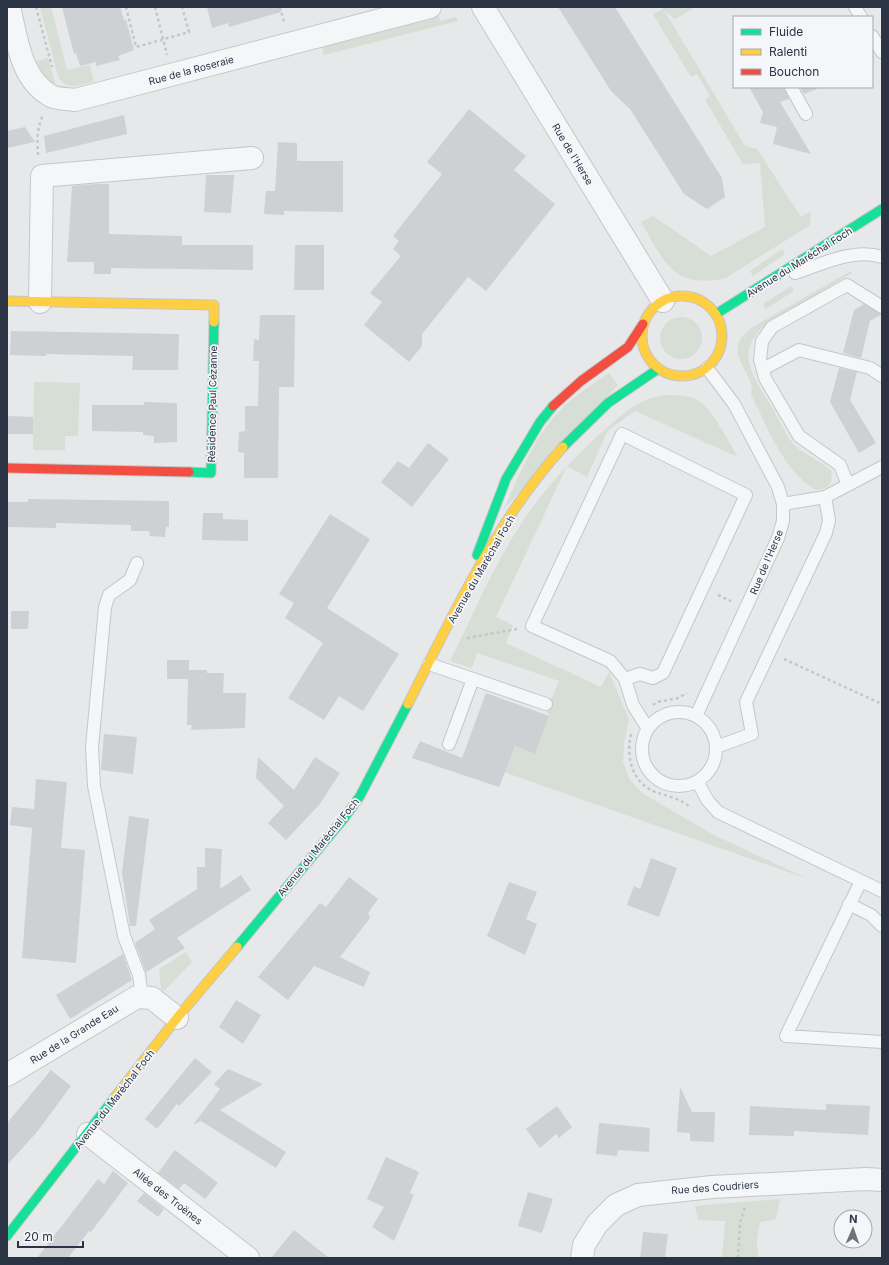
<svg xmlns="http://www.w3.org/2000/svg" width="889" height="1265" font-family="Inter,sans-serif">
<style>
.green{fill:#d6ded6}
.building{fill:#ced0d3}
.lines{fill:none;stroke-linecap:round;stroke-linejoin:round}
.lane-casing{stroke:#c4c6c8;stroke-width:14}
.street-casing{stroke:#c4c6c8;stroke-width:24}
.fast-casing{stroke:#c4c6c8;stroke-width:11}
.slow-casing{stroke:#c4c6c8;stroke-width:11}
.jam-casing{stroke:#c4c6c8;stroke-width:11}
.path{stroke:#c5c6ca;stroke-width:2.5;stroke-dasharray:3 3;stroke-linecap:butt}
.lane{stroke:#f5f6f7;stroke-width:12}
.street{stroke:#f5f6f7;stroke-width:22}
.fast{stroke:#16e098;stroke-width:9}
.slow{stroke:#ffcf43;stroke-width:9}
.jam{stroke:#f24e42;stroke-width:9}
.labels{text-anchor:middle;stroke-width:3.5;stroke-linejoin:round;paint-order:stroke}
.street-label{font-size:10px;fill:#2b3445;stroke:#f4f6f9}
</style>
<rect width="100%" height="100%" fill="#e6e8ea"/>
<!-- green -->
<path class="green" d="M40 7H51L67 70 90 65 94 81C80 85 66 92 58 76Z
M662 7H696L675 19 664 10 745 146 757 149 801 217 811 211 810 225 726 278C673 290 664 261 641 222L653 216 711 256 765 227 760 163 743 164 705 100 710 96 697 74 691 77 653 14 663 9Z
M438 12 440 21 456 17 458 21 324 55 320 42Z
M48 58 57 90 50 87 33 62Z
M782 249 785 254 753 276 750 271Z
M851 271 852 273 765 325C732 354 756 380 773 409 780 421 786 436 795 446 806 456 821 460 831 471 834 483 828 489 816 490 783 471 768 427 751 395 758 373 716 352 753 327Z
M791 286 794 291 766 309 763 304Z
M660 338a21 21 0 1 1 42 0a21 21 0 1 1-42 0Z
M609 373 618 385 504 509C518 478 531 444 554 417 569 399 589 387 609 373Z
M34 382 80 383 78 436H65V450H33Z
M665 395C675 395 687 395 696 399 712 408 728 441 738 457L635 411 608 430 587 477 567 466 496 617 513 625 506 643 601 687 609 672 629 720 624 744 623 762 630 780 642 793 712 834 808 879 504 772 515 746 535 754 549 716 547 709 559 681 477 653 472 668 450 661C470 622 487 580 510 542 535 499 570 459 608 427 628 410 638 399 665 395Z
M186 952 192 962 164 991 161 989 159 969Z
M780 1199 776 1219 760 1222 757 1240 758 1258H722L725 1221 698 1220 695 1206Z"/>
<!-- building -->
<path class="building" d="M62 7H120L124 20H126L134 50 118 56 120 60 96 66V62L80 66 76 53 74 54Z
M207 7H280L281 12 229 27 228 23 212 28Z
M558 7H615L722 178 725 197 707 209 684 194 630 109 611 91Z
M749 87H784L789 99 780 102 811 154 773 144 777 127 760 123 763 112Z
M800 87H816L817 89 804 94Z
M469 109 526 156 514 170 555 204 486 291 468 277 422 334V346L409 362 364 325 382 302 370 293 401 256 393 249 399 241 393 236 442 174 427 162Z
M124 115 127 134 46 153 44 136Z
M25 127 35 142 7 148V131Z
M278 142 297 143V161H343V212L284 211V215L264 214 266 191H275Z
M206 175H234L231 213 204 212Z
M96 184H109V234L182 236V245H253V270L111 268V274H94V262H67L72 186Z
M295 245H324V290H294Z
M864 304 882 314 870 321 861 358 843 353 854 310Z
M260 315H295L294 387H279L278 478H244V453L238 452 239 432 245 431V406H258L259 361H253L254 339 259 340Z
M11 331 179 334 178 370H132L133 356 46 354V356L10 355Z
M839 368 857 372 850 400 876 443 859 453 830 402Z
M144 402 177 403V442L154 443V436L143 435V432L92 431V405H144Z
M7 416 33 417V434H7Z
M428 443 449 459 412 507 381 482 398 461 409 468Z
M28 499 169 501V527H166L165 537 150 536 149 531H131V525L56 523V528L7 527V502H28Z
M203 513H223V519L248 520V541L202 540Z
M330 514 370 539 327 608 399 654 363 711 339 696 324 720 288 698 323 643 285 618 294 603 279 594Z
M11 611H29L28 629H11Z
M167 660H189V670H207V673H224L223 693H246L245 728 191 730 192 725H187L188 679H167Z
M486 693 549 716 535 754 515 746 499 787 412 758 420 741 462 758Z
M104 734 137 737 133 774 101 770Z
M258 757 294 790 315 757 340 773 319 805 286 840 268 823 284 806 256 778Z
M36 779 67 782 61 848 85 850 76 963 22 958 32 828 10 825 12 807 34 809Z
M129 816 149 819 136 926H130L122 873Z
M205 848 222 849 220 889 241 875 251 890 177 938 185 948 146 972 135 943 155 929 149 920 197 889V867H205Z
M651 858 677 868 659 917 627 905 634 886 640 889Z
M349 877 378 899 368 913 370 918 340 957 370 972 364 987 314 966 288 1000 258 977 320 903 326 907Z
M509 882 537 892 526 919 537 924 525 955 487 936Z
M123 954 132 980 70 1019 56 995Z
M236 1000 261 1015 243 1044 219 1027Z
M195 1058 212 1072 179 1106 177 1104 157 1129 145 1119Z
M228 1069 263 1084 220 1110 286 1152 276 1168 201 1121 193 1125 220 1089 214 1084Z
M51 1070 71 1086 37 1132 7 1165V1123Z
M680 1087 692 1112H715L714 1142 690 1141V1133L677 1132Z
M826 1104 870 1106 868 1135 794 1131V1136L749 1135 750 1106 826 1110Z
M557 1106 572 1127 559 1138 556 1134 540 1148 526 1129Z
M599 1123 650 1128 649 1152 618 1150 617 1156 596 1154Z
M175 1150 218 1183 205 1199 184 1183 179 1189 158 1173Z
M386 1157 419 1172 410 1193 414 1195 394 1241 372 1227 384 1207 367 1199Z
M113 1171 128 1183 91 1232 89 1231 68 1258H37L98 1179 104 1184Z
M528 1192 553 1199 542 1233 518 1226Z
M144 1193 164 1209 158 1217 137 1201Z
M294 1230 329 1258H271Z
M643 1232 668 1234 665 1258H640Z"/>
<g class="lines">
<!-- lane casing -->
<g class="lane-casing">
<path id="lane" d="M855 7 861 17
M872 36 882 52
M791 87 806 114
M795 273C823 264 853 248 882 257
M763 369 799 350 870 368 882 376
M848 485 840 465 799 436 765 378 760 360 762 341 772 327 847 285 882 307
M783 504 825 497 882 467
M137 563 130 580 109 595 105 607 92 747 94 786 124 936 139 975 142 996
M429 664 546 704
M625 679 610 661 532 626 622 434 746 495 663 673 653 678 640 674 625 679 633 705 648 729
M642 749a37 37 0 1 1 74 0a37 37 0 1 1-74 0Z
M696 716 778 538 783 521V504L778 487 734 404 707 368
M449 744 473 679
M716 747 752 734 746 702 826 533 829 520 825 497
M697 781 708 801 718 812 882 891
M861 881 786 1036 882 1042
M849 904 871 915 882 926"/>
</g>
<!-- street casing -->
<g class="street-casing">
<path id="street" d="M9 7C17 38 20 79 51 96 57 99 68 99 75 100L430 7
M483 7 663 301
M40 302 42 176 252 158
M7 1075 137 997 152 998 177 1018
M88 1134 248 1258
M582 1258 584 1245 597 1224 616 1205 638 1195 712 1187 866 1179 882 1180"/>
</g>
<!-- fast casing -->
<g class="fast-casing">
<path id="fast" d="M716 314 882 209
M563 447 608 403 658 369
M189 472 211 473 214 322
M477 555 506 479 540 422 553 406
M237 947 345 817 360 796 408 704
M7 1236 115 1097"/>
</g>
<!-- slow casing -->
<g class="slow-casing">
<path id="slow" d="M642 336a40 40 0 1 1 80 0a40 40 0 1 1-80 0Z
M7 301 214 305V322
M408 704C453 615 495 522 563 447
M115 1097 177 1018 237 947"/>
</g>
<!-- jam casing -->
<g class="jam-casing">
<path id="jam" d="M553 406 581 381 628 347 643 324
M7 468 189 472"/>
</g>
<!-- path -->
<path class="path" d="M36 7 52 67
M126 7 136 47 189 32 182 7
M155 7 167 55
M280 7 284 22
M38 155C37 141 37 128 43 115
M718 595 731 601
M467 638 517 629
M784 659 882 704
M653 705 657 702 678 698 687 693
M631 734C626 756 631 782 655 792 667 796 682 799 691 808
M738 1258 740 1223 745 1207"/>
<!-- lane -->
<use href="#lane" class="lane"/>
<!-- street -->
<use href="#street" class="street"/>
<!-- fast -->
<use href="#fast" class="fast"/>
<!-- slow -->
<use href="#slow" class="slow"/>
<!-- jam -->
<use href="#jam" class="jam"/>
</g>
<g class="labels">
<!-- street labels -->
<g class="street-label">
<text transform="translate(191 70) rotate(-15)" y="4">Rue de la Roseraie</text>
<text transform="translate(573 154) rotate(59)" y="4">Rue de l'Herse</text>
<text transform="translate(799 262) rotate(-32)" y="4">Avenue du Maréchal Foch</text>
<text transform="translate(212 404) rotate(-89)" y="4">Résidence Paul Cézanne</text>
<text transform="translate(766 562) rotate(-67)" y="4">Rue de l'Herse</text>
<text transform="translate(481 569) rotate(-60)" y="4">Avenue du Maréchal Foch</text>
<text transform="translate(318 847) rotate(-51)" y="4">Avenue du Maréchal Foch</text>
<text transform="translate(74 1034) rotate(-32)" y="4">Rue de la Grande Eau</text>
<text transform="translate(114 1099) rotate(-52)" y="4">Avenue du Maréchal Foch</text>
<text transform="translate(715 1187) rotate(-4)" y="4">Rue des Coudriers</text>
<text transform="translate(168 1196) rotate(38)" y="4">Allée des Troënes</text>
</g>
</g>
<!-- border -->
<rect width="889" height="1265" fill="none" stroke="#2b3445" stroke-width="16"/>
<!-- legend -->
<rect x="733" y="16" width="140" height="72" fill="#f4f6f9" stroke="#a4a8b1"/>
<rect x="741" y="29" width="20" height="6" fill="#16e098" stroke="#a4a8b1"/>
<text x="769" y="36" font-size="12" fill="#2b3445">Fluide</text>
<rect x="741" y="49" width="20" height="6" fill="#ffcf43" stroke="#a4a8b1"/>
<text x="769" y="56" font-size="12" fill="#2b3445">Ralenti</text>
<rect x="741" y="69" width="20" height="6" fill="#f24e42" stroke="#a4a8b1"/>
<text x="769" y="76" font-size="12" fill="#2b3445">Bouchon</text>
<!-- north arrow -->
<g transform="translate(853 1229) rotate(2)"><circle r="19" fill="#f4f6f9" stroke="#a4a8b1"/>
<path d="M0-3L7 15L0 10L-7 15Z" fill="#6c737f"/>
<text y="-6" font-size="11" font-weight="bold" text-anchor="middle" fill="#2b3445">N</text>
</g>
<!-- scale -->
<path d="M18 1241v6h65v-6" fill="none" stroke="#2b3445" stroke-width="2"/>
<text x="24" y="1241" font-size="12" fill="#2b3445" stroke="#f4f6f9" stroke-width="3" paint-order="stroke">20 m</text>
</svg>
